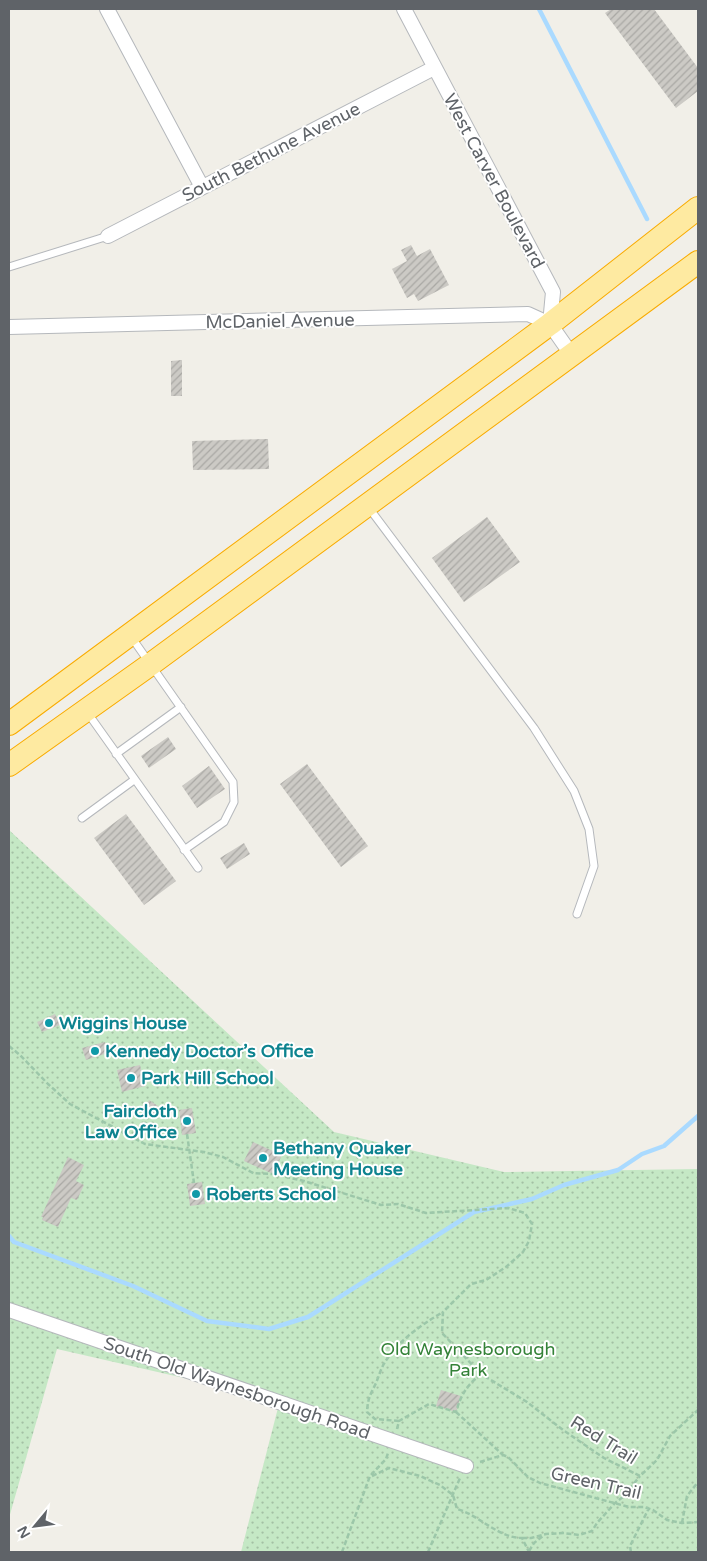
<svg xmlns="http://www.w3.org/2000/svg" width="707" height="1561" font-family="'Varela Round',sans-serif">
<style>
.green{fill:url(#green-dots)}
.lines{fill:none;stroke-linecap:round;stroke-linejoin:round}
.stream{stroke:#aadaff;stroke-width:4.5}
.building{fill:url(#building-hatch)}
.service-casing{stroke:#b5b8bc;stroke-width:9}
.minor-casing{stroke:#b5b8bc;stroke-width:16}
.trunk-casing{stroke:#f9ab00;stroke-width:24}
.path{stroke:#9cc7a9;stroke-width:2.5;stroke-dasharray:5 2.5;stroke-linecap:butt}
.service{stroke:#fff;stroke-width:7}
.minor{stroke:#fff;stroke-width:14}
.trunk{stroke:#feeaa1;stroke-width:22}
.culture-dot{fill:#0f9aa8;stroke:#fff;stroke-width:2}
.labels{text-anchor:middle;stroke-width:4;stroke-linejoin:round;paint-order:stroke}
.street-label{font-size:18px;fill:#5f6368;stroke:#fff}
.culture-label{font-size:18px;font-weight:bold;fill:#0d838f;stroke:#fff;text-anchor:start}
.park-label{font-size:18px;fill:#348238;stroke:#fff}
</style>
<defs>
<pattern id="green-dots" width="8" height="8" patternUnits="userSpaceOnUse" patternTransform="scale(1.25)"><rect width="8" height="8" fill="#c5e8c5"/><path d="M2 2h.1M6 6h.1" fill="none" stroke="#a3c0a4" stroke-width="1.8" stroke-linecap="round"/></pattern>
<pattern id="building-hatch" width="6" height="6" patternUnits="userSpaceOnUse" patternTransform="scale(1.25)"><rect width="6" height="6" fill="#cccac5"/><path d="M-1 1l2-2M0 6l6-6M5 7l2-2" fill="none" stroke="#a9a8a4"/></pattern>
</defs>
<rect width="100%" height="100%" fill="#f1efe8"/>
<!-- green -->
<path class="green" d="M9 830 334 1132 504 1172 698 1169V1552H241L280 1400 57 1349 9 1518Z"/>
<g class="lines">
<!-- stream -->
<path class="stream" d="M539 9 647 219
M9 1236 14 1242 133 1286 207 1321 269 1329 308 1317 474 1212 532 1199 564 1185 618 1170 642 1154 664 1146 698 1116"/>
</g>
<!-- building -->
<path class="building" d="M611 9H654L698 68V91L676 108 605 13Z
M411 245 417 256 430 249 449 285 418 301 414 294 407 298 392 269 407 261 401 250Z
M182 360V396H171V361Z
M268 439 269 469 193 470 192 441Z
M487 517 520 562 464 602 432 558Z
M168 737 176 749 149 768 141 756Z
M307 764 368 846 341 867 280 784Z
M209 766 225 789 197 808 182 786Z
M126 814 176 881 144 905 94 838Z
M244 843 250 854 227 869 220 858Z
M55 1014 60 1025 42 1032 37 1022Z
M105 1042 108 1053 86 1060 82 1048Z
M140 1065 145 1086 122 1092 117 1070Z
M149 1100 158 1106 153 1116 143 1110Z
M192 1108 196 1133 182 1135 179 1110Z
M253 1142 282 1155 273 1174 244 1161Z
M68 1157 84 1165 76 1181 84 1185 77 1200 71 1198 58 1227 42 1220 43 1217H41Z
M202 1182 205 1204 190 1206 187 1184Z
M441 1390 461 1396 456 1412 436 1406Z"/>
<g class="lines">
<!-- service casing -->
<g class="service-casing">
<path id="service" d="M9 267 108 236
M369 508 534 728 574 791 589 829 594 866 577 914
M132 638 233 782 234 802 224 822 184 850
M87 712 198 868
M116 754 181 707
M82 818 134 780"/>
</g>
<!-- minor casing -->
<g class="minor-casing">
<path id="minor" d="M107 9 202 187
M404 9 553 292 550 324 571 354
M108 236 434 68
M9 327 528 314 550 324
M9 1310 466 1466"/>
</g>
<!-- trunk casing -->
<g class="trunk-casing">
<path id="trunk" d="M9 724 550 324 698 208
M9 765 151 664 698 262"/>
</g>
<!-- path -->
<path class="path" d="M9 1046 20 1055 48 1084 70 1104 145 1144 204 1152 223 1157 253 1173 273 1174 304 1181 381 1205 398 1204 426 1213 508 1208 525 1213 532 1224 529 1241 523 1252 506 1267 486 1280 471 1284 443 1312 442 1333 481 1374 527 1402 563 1430 604 1458 640 1476 657 1460 670 1436 698 1410
M187 1134 194 1183
M138 1140 148 1117
M456 1412 503 1455
M399 1421 375 1419 367 1412C368 1397 370 1396 376 1383 379 1376 381 1368 385 1362 399 1340 421 1325 443 1312
M397 1429 399 1421 429 1404 456 1412C461 1395 466 1386 481 1374
M480 1462 503 1455 508 1457 528 1477 540 1483 629 1507H644L653 1510 667 1520 682 1523 698 1522
M372 1476 389 1468 420 1476 440 1485 453 1495 457 1509C479 1515 498 1538 522 1538L529 1552
M682 1523 687 1496 698 1482
M522 1538H531L546 1534 563 1533 579 1535 592 1531 597 1523 615 1503 623 1497 640 1476
M529 1551 534 1543 543 1536
M342 1552 370 1476 386 1459 388 1453
M428 1552 460 1478
M631 1552 630 1546 649 1508"/>
<!-- service -->
<use href="#service" class="service"/>
<!-- minor -->
<use href="#minor" class="minor"/>
<!-- trunk -->
<use href="#trunk" class="trunk"/>
</g>
<!-- markers -->
<g class="culture-dot">
<circle cx="49" cy="1023" r="5"/>
<circle cx="95" cy="1051" r="5"/>
<circle cx="131" cy="1078" r="5"/>
<circle cx="187" cy="1121" r="5"/>
<circle cx="263" cy="1158" r="5"/>
<circle cx="196" cy="1194" r="5"/>
</g>
<g class="labels">
<!-- street labels -->
<g class="street-label">
<text transform="translate(271 152) rotate(-27)" y="6">South Bethune Avenue</text>
<text transform="translate(494 181) rotate(62)" y="6">West Carver Boulevard</text>
<text transform="translate(280 321) rotate(-1)" y="6">McDaniel Avenue</text>
<text transform="translate(237 1388) rotate(19)" y="6">South Old Waynesborough Road</text>
<text transform="translate(604 1440) rotate(32)" y="6">Red Trail</text>
<text transform="translate(596 1483) rotate(13)" y="6">Green Trail</text>
</g>
<!-- culture labels -->
<g class="culture-label">
<text x="59" y="1029">Wiggins House</text>
<text x="105" y="1057">Kennedy Doctor’s Office</text>
<text x="141" y="1084">Park Hill School</text>
<text x="177" y="1117" text-anchor="end">Faircloth<tspan x="177" dy="21">Law Office</tspan></text>
<text x="273" y="1154">Bethany Quaker<tspan x="273" dy="21">Meeting House</tspan></text>
<text x="206" y="1200">Roberts School</text>
</g>
<!-- park labels -->
<g class="park-label">
<text x="468" y="1355">Old Waynesborough<tspan x="468" dy="21">Park</tspan></text>
</g>
</g>
<!-- border -->
<rect width="707" height="1561" fill="none" stroke="#5f6368" stroke-width="20"/>
<!-- north arrow -->
<g transform="translate(35 1526) rotate(241)" stroke="#ffffff" stroke-width="4" paint-order="stroke">
<path d="M0-4L9 19L0 12L-9 19Z" fill="#5f6368"/>
<text y="-8" font-size="14" font-weight="bold" text-anchor="middle" fill="#5f6368">N</text>
</g>
</svg>
